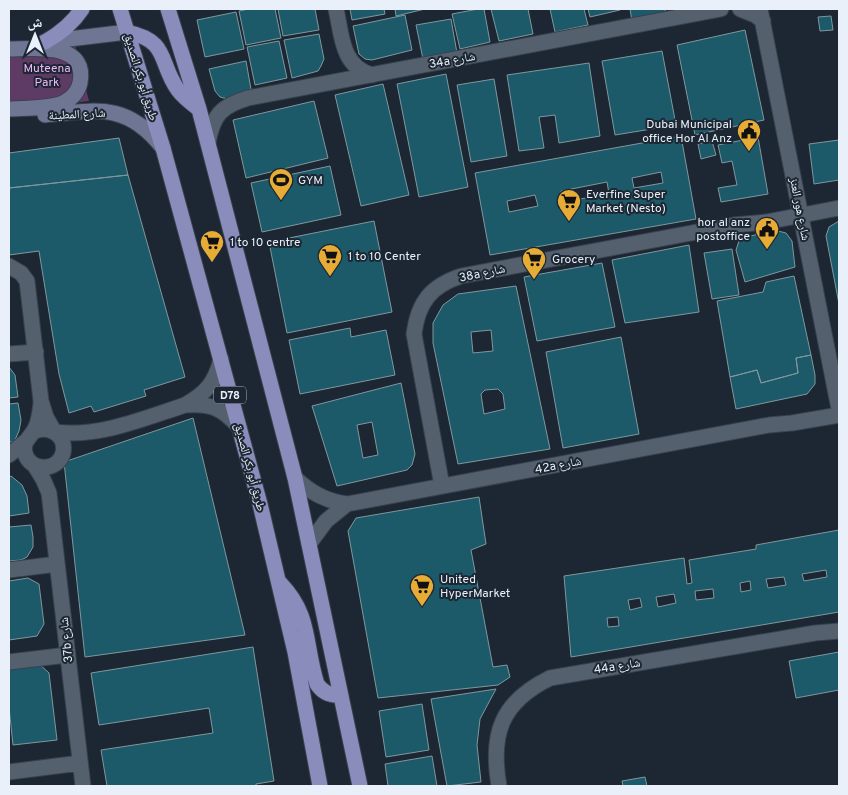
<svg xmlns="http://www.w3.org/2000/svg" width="848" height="795" font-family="Overpass,'Noto Naskh Arabic',sans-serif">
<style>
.green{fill:#5d3b64}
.building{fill:#1c5a6a;stroke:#80979d;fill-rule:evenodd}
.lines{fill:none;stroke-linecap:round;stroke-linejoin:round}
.street-casing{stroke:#38414c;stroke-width:17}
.secondary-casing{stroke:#38414c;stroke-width:17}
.primary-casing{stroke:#38414c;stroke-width:17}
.street{stroke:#54606e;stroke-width:15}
.secondary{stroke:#6f7694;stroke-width:15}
.primary{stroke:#8a8dbb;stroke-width:15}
.labels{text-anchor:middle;stroke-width:4;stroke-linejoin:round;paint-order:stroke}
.shield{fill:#1c2733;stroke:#acb4be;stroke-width:1}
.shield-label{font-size:11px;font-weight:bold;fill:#e9f0f9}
.street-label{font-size:12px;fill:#e9f0f9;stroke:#1c2733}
.park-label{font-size:12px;fill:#f1b7fd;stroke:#1c2733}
.poi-label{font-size:12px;fill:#e9f0f9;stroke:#1c2733;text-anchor:start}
</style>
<rect width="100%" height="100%" fill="#1c2733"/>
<!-- green -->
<path class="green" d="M74 41 89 101 9 111V49Z"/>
<!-- building -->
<path class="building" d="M249 9H275L281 38 246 45 239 11Z
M278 9H315L319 30 283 36Z
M350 9H384L385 14 352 20Z
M395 9H425L396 16Z
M478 9H484L490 42 460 49 452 14Z
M491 9H528L533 34 499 41Z
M550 9H584L588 25 555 32Z
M588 9H620V10L590 17Z
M630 9H665L666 15 632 21Z
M236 12 244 49 205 57 197 20Z
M405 15 412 50 372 60 365 59 359 54 353 26Z
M831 16 833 30 820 31 818 17Z
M451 19 457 53 423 59 416 25Z
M745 30 764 120 695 135 677 45Z
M319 34 324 59 321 66 318 71 292 78 284 40Z
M279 41 287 78 255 85 247 47Z
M662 51 676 125 615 135 602 61Z
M246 61 252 95 231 100 220 97 215 91 209 69Z
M589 63 600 136 559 143 555 115 539 117 544 148 519 151 507 75Z
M446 74 468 187 419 197 397 84Z
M494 79 507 156 471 162 457 85Z
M383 84 409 195 361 206 335 95Z
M314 101 328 158 246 178 233 120Z
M681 136 696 219 490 255 475 173ZM661 172 663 183 634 188 632 178ZM607 182 609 194 563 202 561 191ZM535 195 538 206 509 212 507 201Z
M758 137 768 194 721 202 718 188 737 185 732 161 722 163 718 145Z
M119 138 128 175 9 188V153Z
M839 140V180L814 184 809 144Z
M712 141 716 155 701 159 698 144Z
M330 166 341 215 262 232 251 183Z
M128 175 185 377 144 390 146 396 94 412 91 406 69 413 59 374 39 251 9 255V188Z
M374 221 392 312 287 333 269 242Z
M839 221V304L826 236 829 227Z
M774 230 786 233 792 241 795 267 745 282 736 250 739 241 747 237Z
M689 245 699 312 625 323 612 260Z
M732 249 739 295 712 299 704 253Z
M602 263 615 327 537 341 524 277Z
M794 276 811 355 796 358 798 373 761 383 757 370 730 377 717 301 763 292 766 282Z
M516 286 550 449 458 464 433 343V323L443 305 458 294ZM491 330 493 351 473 353 471 332ZM498 389 503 394 505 409 484 414 481 394 485 390Z
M350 328 351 337 386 330 395 375 300 394 289 340Z
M621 337 639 434 563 448 546 352Z
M811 355 815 375V384L807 394 736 409 730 377 757 370 761 383 798 373 796 358Z
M9 367 15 375 18 397 9 398Z
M401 383 415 454 412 465 407 470 337 486 312 406ZM372 422 378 455 363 458 357 425Z
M18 403 21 420 19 431 14 442H9V404Z
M193 418 245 635 85 657 64 462Z
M11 476 22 485 27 496 29 513 9 516V477Z
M479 497 486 544 471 550 493 667 507 665 510 677 498 685 378 698 348 531 356 518Z
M31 525 33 537V547L27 557 21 560 9 561V527Z
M839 530V612L571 657 564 576 684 558 687 584 692 583 689 560 756 549V545ZM826 570 827 577 804 581 802 574ZM784 577 786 585 768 588 766 579ZM750 581 751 590 741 592 740 583ZM713 589 714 598 696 600 695 591ZM674 594 676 603 658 607 656 597ZM640 598 642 607 630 610 628 600ZM618 617 619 626 608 627 607 618Z
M28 578 39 584 44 624 37 636 9 640V581Z
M253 647 274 781 256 784V786H107L101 750 213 733 209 708 99 725 91 673Z
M839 652V690L796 698 789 661Z
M38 663 49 673 57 740 13 745 9 707V667Z
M496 689 480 719 477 745 481 782 447 786 431 699Z
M422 704 429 750 386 757 379 711Z
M432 756 437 786H388L385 764Z
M645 777 647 786H623L622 781Z"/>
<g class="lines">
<!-- street casing -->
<g class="street-casing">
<path id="street" d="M336 9C342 35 341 66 372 75
M740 9 755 15 763 21
M760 9 839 409
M208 143C213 115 221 106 248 98L721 9
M9 266 21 273 27 281 41 401 46 417 54 431
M9 354 36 352
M187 405C211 403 223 409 239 427
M33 432C48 424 67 435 63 453 58 472 30 472 25 453 22 442 30 438 35 429 39 421 40 412 41 403
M55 432C98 438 145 418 185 405 206 393 215 383 221 359
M9 455 26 441
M35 466 43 479 49 493 83 786
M295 478C311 493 326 501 347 504L769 425 792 423 839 415
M442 486 414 334C418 302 431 286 461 276L734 225 766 222 839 208
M309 544 326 521 347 504
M9 570 57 564
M9 662 67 655
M9 772 80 763
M499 786C490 734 501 702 550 678L815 633 839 631"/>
</g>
<!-- secondary casing -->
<g class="secondary-casing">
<path id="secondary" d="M44 42 127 32
M9 49C33 49 88 41 80 83 78 92 71 99 63 103 49 109 24 108 9 109
M45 115C97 110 127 102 163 148"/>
</g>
<!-- primary casing -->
<g class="primary-casing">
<path id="primary" d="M120 9 163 148 260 504 295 652 320 786
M168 9 199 109 295 478 360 786
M127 32C170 41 158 62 178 90 184 98 191 103 199 109
M45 42C61 33 72 24 82 9
M280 583C312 616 304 644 317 684 323 693 331 696 341 695"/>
</g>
<!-- street -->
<use href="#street" class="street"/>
<!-- secondary -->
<use href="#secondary" class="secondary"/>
<!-- primary -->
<use href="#primary" class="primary"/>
</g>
<!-- icons -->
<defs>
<g id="civic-pin" transform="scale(1.25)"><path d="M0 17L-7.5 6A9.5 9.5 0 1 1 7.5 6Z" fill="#e6ac36" stroke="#1c2733"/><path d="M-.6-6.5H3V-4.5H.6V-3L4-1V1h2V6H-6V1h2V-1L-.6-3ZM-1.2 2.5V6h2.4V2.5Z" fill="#111"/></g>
<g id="stadium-pin" transform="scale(1.25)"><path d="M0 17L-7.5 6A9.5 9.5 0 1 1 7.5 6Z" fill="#e6ac36" stroke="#1c2733"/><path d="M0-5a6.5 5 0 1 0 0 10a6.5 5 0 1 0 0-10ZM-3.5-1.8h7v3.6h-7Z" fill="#111"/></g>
<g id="supermarket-pin" transform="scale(1.25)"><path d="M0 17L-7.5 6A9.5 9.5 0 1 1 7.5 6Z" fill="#e6ac36" stroke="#1c2733"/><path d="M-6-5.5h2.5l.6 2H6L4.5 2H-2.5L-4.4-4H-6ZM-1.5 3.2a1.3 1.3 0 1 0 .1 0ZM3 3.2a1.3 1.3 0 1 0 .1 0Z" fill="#111"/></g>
</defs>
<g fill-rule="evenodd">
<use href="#civic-pin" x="749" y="131"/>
<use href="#stadium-pin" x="281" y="180"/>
<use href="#supermarket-pin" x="569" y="201"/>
<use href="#civic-pin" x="767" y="229"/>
<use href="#supermarket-pin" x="212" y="242"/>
<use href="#supermarket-pin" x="330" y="256"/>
<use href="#supermarket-pin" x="534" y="259"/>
<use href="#supermarket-pin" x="422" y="586"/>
</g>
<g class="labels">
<!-- shield labels -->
<rect class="shield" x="214" y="386.5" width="32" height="17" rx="4"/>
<g class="shield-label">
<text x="230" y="399">D78</text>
</g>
<!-- street labels -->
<g class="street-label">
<text transform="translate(452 60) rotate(-10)" y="4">34a شارع</text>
<text transform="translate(141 77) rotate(73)" y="4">طريق أبو بكر الصديق</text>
<text transform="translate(77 114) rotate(-3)" y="4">شارع المطينة</text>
<text transform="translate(800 209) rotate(79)" y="4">شارع هور العنز</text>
<text transform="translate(482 273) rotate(-12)" y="4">38a شارع</text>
<text transform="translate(558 465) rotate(-11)" y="4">42a شارع</text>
<text transform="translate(250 467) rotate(75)" y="4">طريق أبو بكر الصديق</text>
<text transform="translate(66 640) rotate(-96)" y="4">37b شارع</text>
<text transform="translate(617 666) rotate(-9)" y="4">44a شارع</text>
</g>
<!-- park labels -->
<g class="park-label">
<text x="47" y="72">Muteena<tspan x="47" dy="14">Park</tspan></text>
</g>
<!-- poi labels -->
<g class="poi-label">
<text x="732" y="128" text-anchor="end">Dubai Municipal<tspan x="732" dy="14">office Hor Al Anz</tspan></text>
<text x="298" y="184">GYM</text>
<text x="586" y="198">Everfine Super<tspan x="586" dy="14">Market (Nesto)</tspan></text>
<text x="750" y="226" text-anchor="end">hor al anz<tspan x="750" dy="14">postoffice</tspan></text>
<text x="230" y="246">1 to 10 centre</text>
<text x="348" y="260">1 to 10 Center</text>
<text x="552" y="263">Grocery</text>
<text x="440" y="583">United<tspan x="440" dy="14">HyperMarket</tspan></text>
</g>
</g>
<!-- border -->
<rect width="848" height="795" fill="none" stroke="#e9f0f9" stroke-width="20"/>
<!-- north arrow -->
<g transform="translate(35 35)" stroke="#1c2733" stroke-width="4" paint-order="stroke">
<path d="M0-4L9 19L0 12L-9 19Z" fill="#e9f0f9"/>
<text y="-8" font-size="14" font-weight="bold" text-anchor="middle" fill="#e9f0f9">ش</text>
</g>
</svg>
